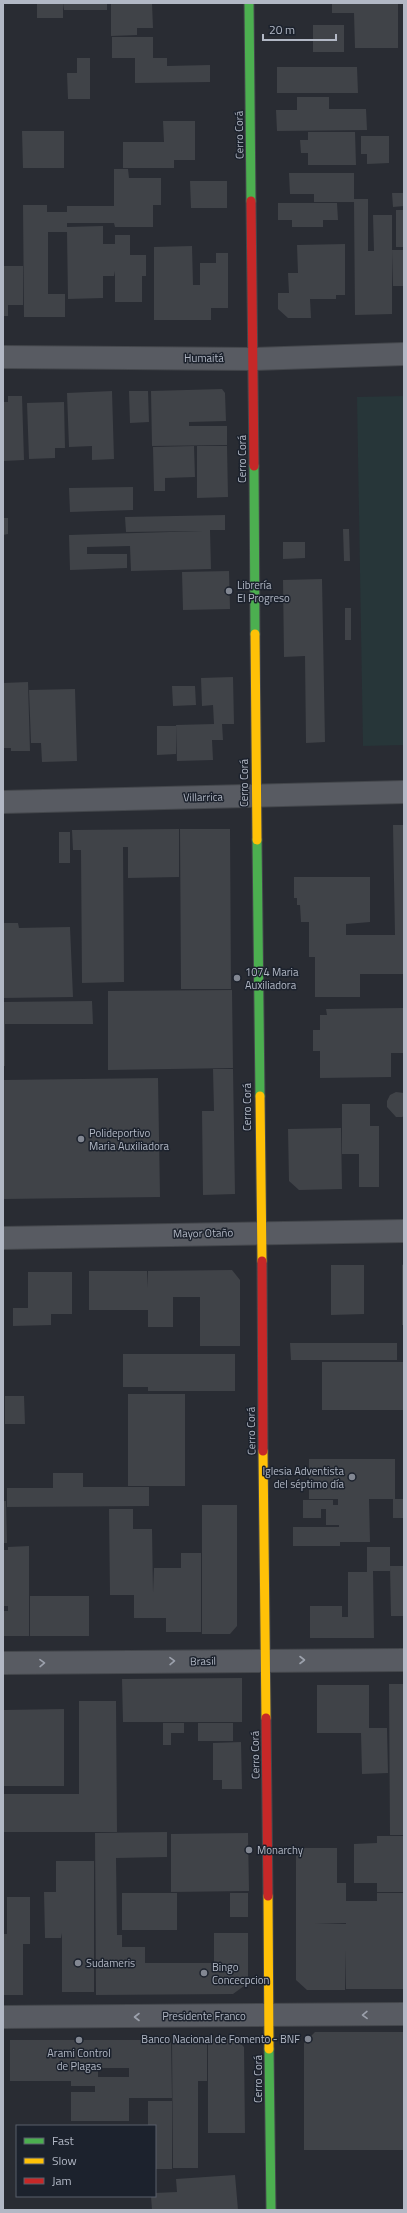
<svg xmlns="http://www.w3.org/2000/svg" width="407" height="2213" font-family="'Titillium Web',sans-serif">
<style>
.green{fill:#273639}
.building{fill:#404348;fill-rule:evenodd}
.lines{fill:none;stroke-linecap:round;stroke-linejoin:round}
.street-casing{stroke:#44474c;stroke-width:24}
.fast-casing{stroke:#44474c;stroke-width:11}
.slow-casing{stroke:#44474c;stroke-width:11}
.jam-casing{stroke:#44474c;stroke-width:11}
.street{stroke:#585b62;stroke-width:22}
.fast{stroke:#4caf50;stroke-width:9}
.slow{stroke:#ffc107;stroke-width:9}
.jam{stroke:#c62828;stroke-width:9}
.oneway{stroke:#9ca1ac}
.poi-dot{fill:#828792;stroke:#1c222d;stroke-width:1.5}
.labels{text-anchor:middle;stroke-width:3;stroke-linejoin:round;paint-order:stroke}
.street-label{font-size:11px;fill:#b2b8c5;stroke:#1c222d}
.poi-label{font-size:11px;fill:#b2b8c5;stroke:#1c222d;text-anchor:start}
</style>
<rect width="100%" height="100%" fill="#292c33"/>
<!-- green -->
<path class="green" d="M404 396V745L363 746 357 397Z"/>
<!-- building -->
<path class="building" d="M37 3H63V18H37Z
M63 3H107V10H64Z
M111 3H152L153 28H137V35L111 36Z
M332 3H398V48H355L354 13H332Z
M313 25H344V52H313Z
M112 37H153V58H167V66L210 65V82L135 83V58H112Z
M77 58H90V99H68L67 73H77Z
M277 67H357L358 93H277Z
M297 97H329V109H366L367 130 277 131 276 110H297Z
M163 121H195V160H174V168H123V142H164Z
M22 131H64V168H23Z
M308 132H355L356 165H308V153H301L300 140H308Z
M361 136H389V163L367 164V154H361Z
M114 169H128L129 178H161V205H153V227H115L114 223H67V227L103 226V244H115V235H130V255H146V276H142V302H115V271L114 276H103V298L68 299 67 232H48V294H65V317H24L23 205H47V212H67V206H114Z
M289 173H354V199H368V251H374L373 215H392V314L355 315 354 202H314V194H290Z
M190 181H227V208H191Z
M392 193H404V206L393 207Z
M278 203H337L338 220H323V227H292V220H278Z
M396 210H404V247H396Z
M345 244V295H336V299H310L311 318H288L278 309V293H289L288 273H298L297 245Z
M192 246 193 285H200V263H216V253H228V308H211V320H154V247Z
M392 250H404V286H393Z
M3 266H23V305H8V316H3Z
M222 389 225 393 226 421 189 422V426H227V445L152 446 151 391Z
M112 391 114 459 92 460V446L69 447 67 393Z
M129 391H148L149 422 130 423Z
M8 396H22L24 460 3 461V402H8Z
M64 402 65 448H55V458L29 459 27 403Z
M194 446 195 477 165 478V491H154L153 447Z
M197 446H227L228 497 197 498Z
M133 487V510L70 512 69 488Z
M225 515V530H210L211 569 131 571 130 546 87 547V554H127V568L70 570 69 535 203 531 126 532 125 517Z
M3 518H8V534L3 535Z
M343 529H349L350 561H344Z
M283 542H305V558L283 559Z
M229 571 230 609 183 610 182 572Z
M322 579 325 742 306 743 305 656 284 657 283 580Z
M345 608H351V640H345Z
M233 677 234 724H222L223 740H212L213 760 177 761 176 725 214 724 213 705 202 706 201 678Z
M28 682 30 751H11V748H3V683Z
M172 686H195L196 705 173 706Z
M75 689 77 761 42 762 41 743H31L29 690Z
M157 726H176V754L157 755Z
M393 825H404V974H360V997H315V957H309V922H301L300 905H297V898H294V877H370V922L346 924V935H395Z
M179 829V877L128 878V847H123L124 982 82 983 81 850H73L72 830Z
M180 829H230L231 989H181Z
M59 832H70V863H59Z
M3 923H18L19 928 70 927 73 997 3 998Z
M232 990 233 1068 108 1070V991Z
M92 1001 93 1024H5V1066H3V1002Z
M404 1008V1053H391V1077L320 1078V1051H313V1030H320V1015H327L326 1009Z
M213 1069H233L235 1194 203 1195 202 1111H214Z
M158 1078 160 1197 3 1199V1080Z
M396 1092 404 1093V1116L402 1117H396L387 1107V1101L390 1095Z
M342 1104H370V1126H379V1187H359V1154H342Z
M341 1128 342 1189 299 1190 289 1181 288 1129Z
M404 1264V1325H402V1265Z
M331 1265H364V1314L331 1315Z
M232 1270 240 1280V1346H200V1297H173V1327H148V1300V1310H89V1271H147V1288L148 1271Z
M28 1272H72V1314H51V1325L13 1326V1308H28Z
M290 1343H397V1360H291Z
M123 1354H235V1391H148V1387H123Z
M322 1362H404V1410H322Z
M128 1394H185V1486H128Z
M5 1396H24L25 1424H5Z
M309 1459H395V1499H404V1518H393V1499H369L370 1542H340V1546H293V1527H339V1525H326V1509H321V1518H303V1500H333V1505H338V1499H309Z
M53 1473H83V1487H149V1506L7 1507V1488H53Z
M3 1501H6L7 1543H3Z
M202 1505H237V1626L230 1634H202Z
M109 1509H133V1529H152L153 1593 154 1568H181V1553H201V1632H166V1618H134V1595H110Z
M29 1546V1636H3V1611H8V1606H3V1550H8V1547Z
M367 1547H390V1571H373L374 1638H310V1606H342V1617H348V1572H367Z
M390 1566H404V1616H391Z
M30 1596H89V1636H30Z
M242 1678V1722H123L122 1679Z
M389 1684H404V1835H390Z
M317 1685H369V1728H387L388 1773 362 1774 361 1733H317Z
M79 1701H116L117 1832H3V1794H79Z
M64 1709V1786H3V1710Z
M163 1723H184V1733H171V1745H163Z
M198 1723H233V1741H198Z
M241 1742 242 1789H222V1780H213V1743Z
M167 1832V1857L116 1858 117 1935H122V1947H145V1963H214V1933H248V1983L233 1994 96 1995 95 1833Z
M248 1833 249 1891 171 1892V1834Z
M377 1836H404V1892H377V1883H354V1844L377 1843Z
M296 1848H337V1883H346V1901H377V1893H404V1989H346V1950L345 1990H307L296 1980ZM346 1923V1924H315Z
M56 1861H94V1992H62V1933L61 1938H45L44 1892H56Z
M122 1893H177V1930H122Z
M230 1893H248V1917H230Z
M7 1897H30V1944H23V1995H3V1934H7Z
M315 2032H404V2150H304V2043Z
M207 2039V2081H198V2168H173L172 2040Z
M208 2039H236L244 2047 245 2133H208Z
M10 2040H171L172 2098H129V2121H71V2092H95V2086H71V2081H10ZM98 2068H129V2077H98Z
M148 2101H172V2169H155V2126H148Z
M235 2175 238 2210H152L151 2196H155V2193L177 2192 176 2179Z"/>
<g class="lines">
<!-- street casing -->
<g class="street-casing">
<path id="street" d="M3 357 253 359 404 354
M3 802 404 792
M3 1238 404 1231
M3 1663 404 1660
M3 2017 404 2014"/>
</g>
<!-- fast casing -->
<g class="fast-casing">
<path id="fast" d="M249 3 251 201
M254 466 255 634
M257 840 260 1096
M269 2049 271 2210"/>
</g>
<!-- slow casing -->
<g class="slow-casing">
<path id="slow" d="M255 634 257 840
M260 1096 262 1261
M263 1451 266 1718
M268 1896 269 2049"/>
</g>
<!-- jam casing -->
<g class="jam-casing">
<path id="jam" d="M251 201 254 466
M262 1261 263 1451
M266 1718 268 1896"/>
</g>
<!-- street -->
<use href="#street" class="street"/>
<!-- fast -->
<use href="#fast" class="fast"/>
<!-- slow -->
<use href="#slow" class="slow"/>
<!-- jam -->
<use href="#jam" class="jam"/>
</g>
<!-- one-way arrows -->
<defs><path id="oneway-chevron" d="M-2-3.5L2.5 0L-2 3.5" fill="none" stroke-width="1.6" stroke-linecap="round" stroke-linejoin="round"/></defs>
<g class="oneway">
<use href="#oneway-chevron" transform="translate(302 1660)"/>
<use href="#oneway-chevron" transform="translate(172 1661) rotate(-1)"/>
<use href="#oneway-chevron" transform="translate(42 1663) rotate(-1)"/>
<use href="#oneway-chevron" transform="translate(365 2015) rotate(179)"/>
<use href="#oneway-chevron" transform="translate(137 2017) rotate(180)"/>
</g>
<!-- markers -->
<g class="poi-dot">
<circle cx="229" cy="591" r="4"/>
<circle cx="237" cy="978" r="4"/>
<circle cx="81" cy="1139" r="4"/>
<circle cx="352" cy="1477" r="4"/>
<circle cx="249" cy="1850" r="4"/>
<circle cx="78" cy="1963" r="4"/>
<circle cx="204" cy="1973" r="4"/>
<circle cx="308" cy="2039" r="4"/>
<circle cx="79" cy="2040" r="4"/>
</g>
<g class="labels">
<!-- street labels -->
<g class="street-label">
<text transform="translate(239 135) rotate(-91)" y="4">Cerro Corá</text>
<text x="204" y="362">Humaitá</text>
<text transform="translate(242 459) rotate(-90)" y="4">Cerro Corá</text>
<text transform="translate(244 783) rotate(-90)" y="4">Cerro Corá</text>
<text transform="translate(203 797) rotate(-1)" y="4">Villarrica</text>
<text transform="translate(247 1107) rotate(-90)" y="4">Cerro Corá</text>
<text transform="translate(203 1233) rotate(-1)" y="4">Mayor Otaño</text>
<text transform="translate(251 1431) rotate(-91)" y="4">Cerro Corá</text>
<text transform="translate(203 1661) rotate(-1)" y="4">Brasil</text>
<text transform="translate(255 1755) rotate(-91)" y="4">Cerro Corá</text>
<text x="204" y="2020">Presidente Franco</text>
<text transform="translate(258 2079) rotate(-90)" y="4">Cerro Corá</text>
</g>
<!-- poi labels -->
<g class="poi-label">
<text x="237" y="589">Librería<tspan x="237" dy="13">El Progreso</tspan></text>
<text x="245" y="976">1074 Maria<tspan x="245" dy="13">Auxiliadora</tspan></text>
<text x="89" y="1137">Polideportivo<tspan x="89" dy="13">Maria Auxiliadora</tspan></text>
<text x="344" y="1475" text-anchor="end">Iglesia Adventista<tspan x="344" dy="13">del séptimo día</tspan></text>
<text x="257" y="1854">Monarchy</text>
<text x="86" y="1967">Sudameris</text>
<text x="212" y="1971">Bingo<tspan x="212" dy="13">Concecpcion</tspan></text>
<text x="300" y="2043" text-anchor="end">Banco Nacional de Fomento - BNF</text>
<text x="79" y="2057" text-anchor="middle">Arami Control<tspan x="79" dy="13">de Plagas</tspan></text>
</g>
</g>
<!-- border -->
<rect width="407" height="2213" fill="none" stroke="#b2b8c5" stroke-width="8"/>
<!-- legend -->
<rect x="16" y="2125" width="140" height="72" fill="#1c222d" stroke="#585e6a"/>
<rect x="24" y="2138" width="20" height="6" fill="#4caf50" stroke="#585e6a"/>
<text x="52" y="2145" font-size="12" fill="#b2b8c5">Fast</text>
<rect x="24" y="2158" width="20" height="6" fill="#ffc107" stroke="#585e6a"/>
<text x="52" y="2165" font-size="12" fill="#b2b8c5">Slow</text>
<rect x="24" y="2178" width="20" height="6" fill="#c62828" stroke="#585e6a"/>
<text x="52" y="2185" font-size="12" fill="#b2b8c5">Jam</text>
<!-- scale -->
<path d="M263 34v6h73v-6" fill="none" stroke="#b2b8c5" stroke-width="2"/>
<text x="269" y="34" font-size="12" fill="#b2b8c5" stroke="#1c222d" stroke-width="3" paint-order="stroke">20 m</text>
</svg>
